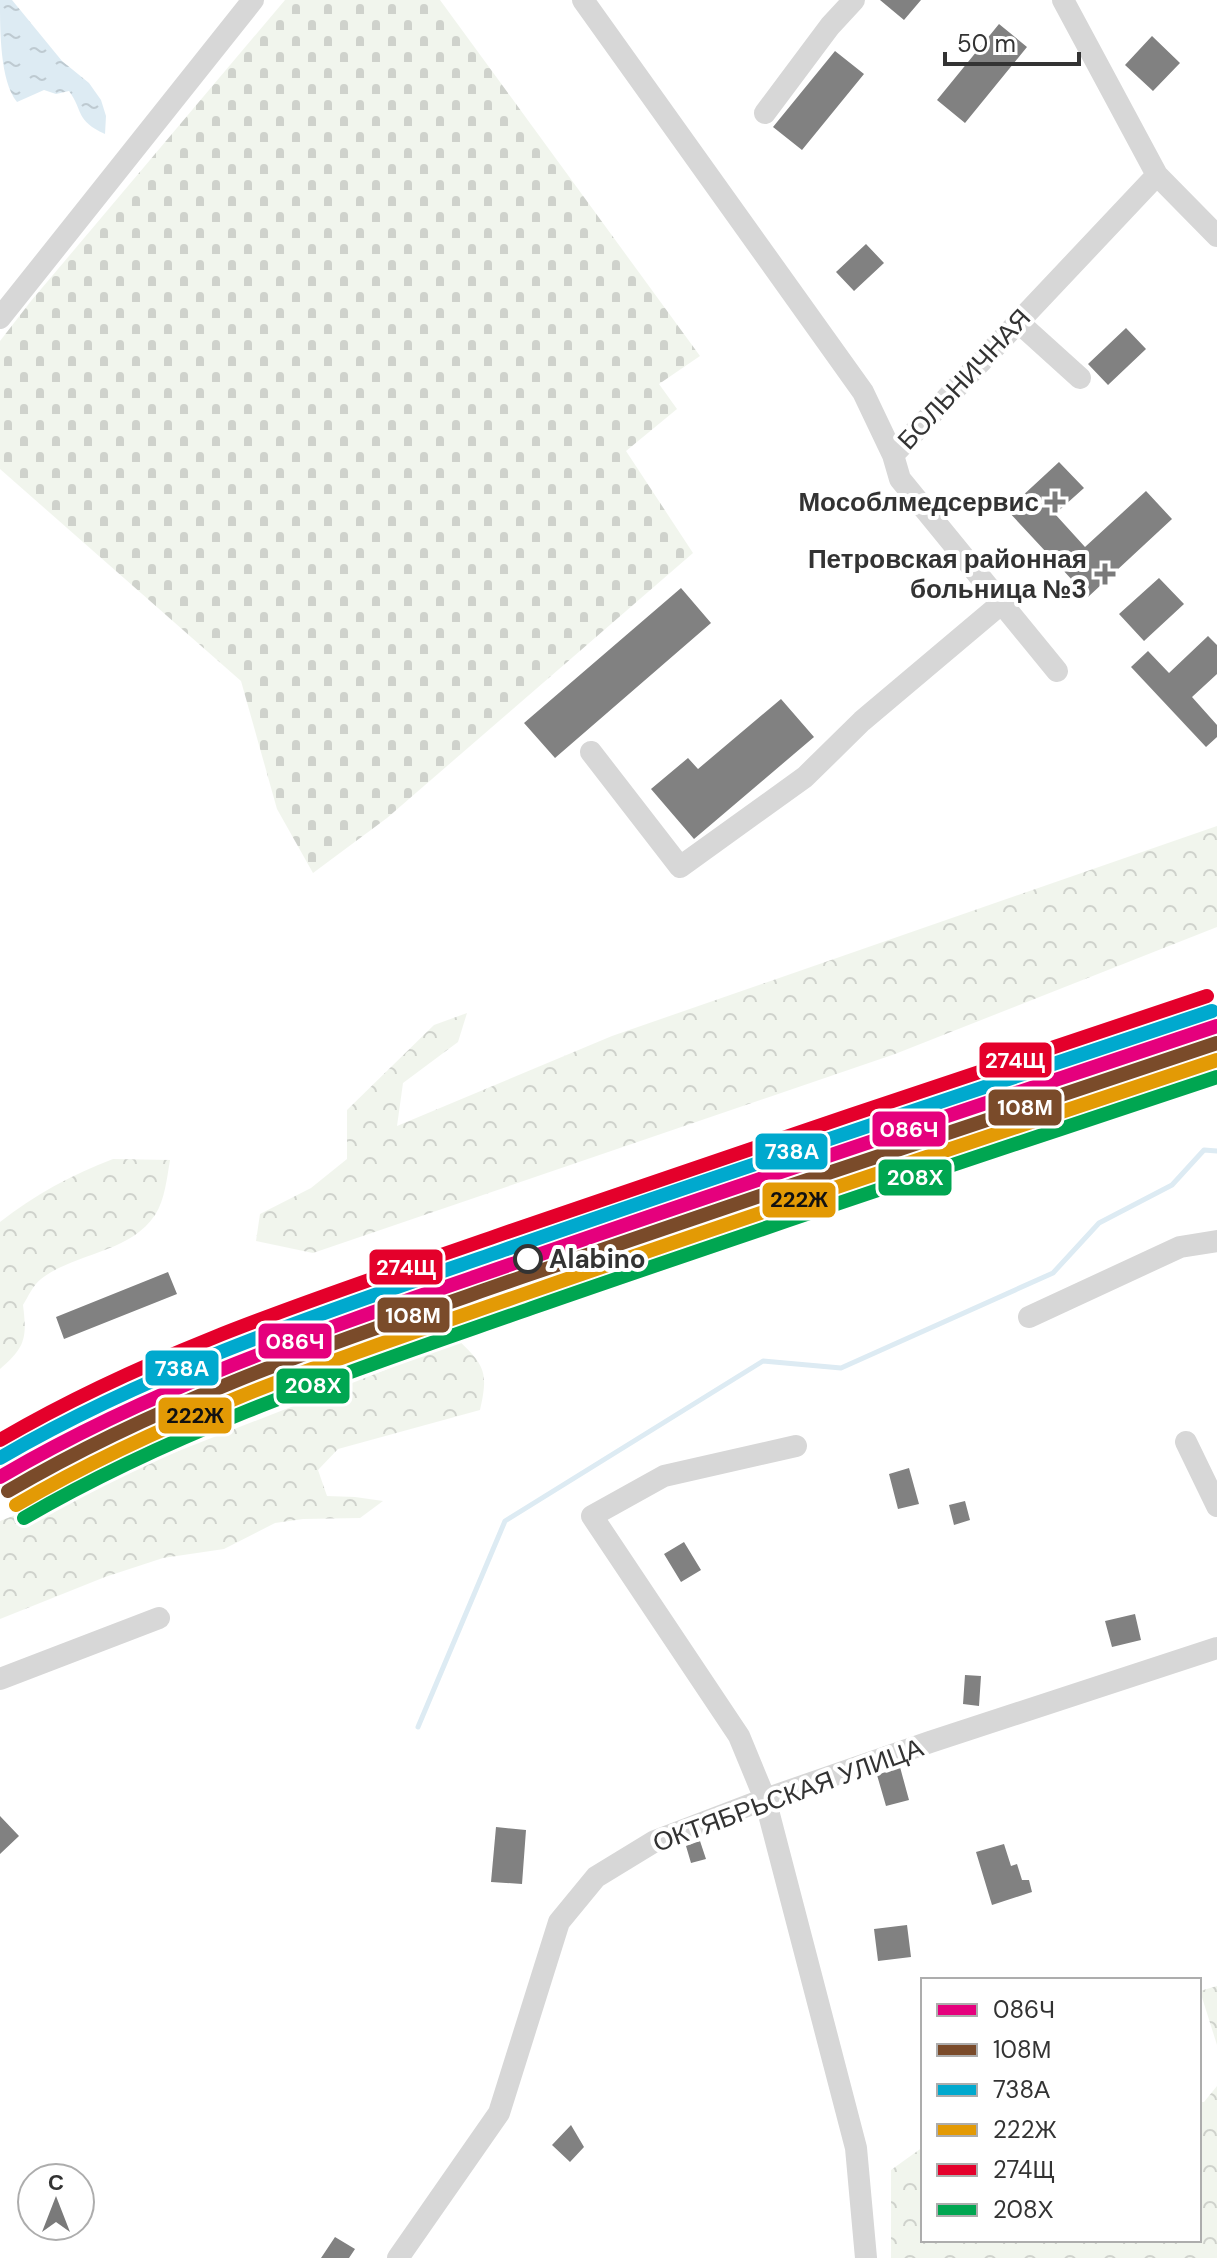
<svg xmlns="http://www.w3.org/2000/svg" width="1217" height="2258" font-family="'DM Sans',sans-serif">
<style>
.forest{fill:url(#forest-crowns)}
.cemetery{fill:url(#cemetery-stones)}
.water{fill:url(#water-ripples)}
.lines{fill:none;stroke-linecap:round;stroke-linejoin:round}
.stream{stroke:#ddebf3;stroke-width:5}
.building{fill:#818181}
.minor{stroke:#d7d7d7;stroke-width:22}
.rail-1-casing{stroke:#fff;stroke-width:20}
.rail-2-casing{stroke:#fff;stroke-width:20}
.rail-3-casing{stroke:#fff;stroke-width:20}
.rail-4-casing{stroke:#fff;stroke-width:20}
.rail-5-casing{stroke:#fff;stroke-width:20}
.rail-6-casing{stroke:#fff;stroke-width:20}
.rail-1{stroke:#e5007d;stroke-width:14}
.rail-2{stroke:#7a4b2a;stroke-width:14}
.rail-3{stroke:#00a9ce;stroke-width:14}
.rail-4{stroke:#e39a05;stroke-width:14}
.rail-5{stroke:#e4002b;stroke-width:14}
.rail-6{stroke:#00a651;stroke-width:14}
.poi-dot{fill:#7a7a7a;stroke:#fff;stroke-width:3}
.stop-dot{fill:#fff;stroke:#333;stroke-width:4}
.labels{text-anchor:middle;stroke-width:8;stroke-linejoin:round;paint-order:stroke}
.street-label{font-size:26px;fill:#333;stroke:#fff}
.poi-label{font-size:26px;font-weight:bold;fill:#333;stroke:#fff;text-anchor:end}
.stop-label{font-size:26px;font-weight:bold;fill:#333;stroke:#fff;text-anchor:start}
.line-badge{stroke:#fff;stroke-width:3}
.badge-label{font-size:22px;text-anchor:middle;font-weight:bold;fill:#fff}
.pale-badge-label{font-size:22px;text-anchor:middle;font-weight:bold;fill:#111}
</style>
<defs>
<pattern id="forest-crowns" width="20" height="18" patternUnits="userSpaceOnUse" patternTransform="scale(2)"><rect width="20" height="18" fill="#f1f5ed"/><path d="M2 6a3 3 0 1 1 6 0M12 15a3 3 0 1 1 6 0" fill="none" stroke="#cfd2cc"/></pattern>
<pattern id="cemetery-stones" width="16" height="16" patternUnits="userSpaceOnUse" patternTransform="scale(2)"><rect width="16" height="16" fill="#f1f5ed"/><path d="M2 7V4a2 2 0 0 1 4 0v3zM10 15v-3a2 2 0 0 1 4 0v3z" fill="#cfd2cc"/></pattern>
<pattern id="water-ripples" width="26" height="14" patternUnits="userSpaceOnUse" patternTransform="scale(2)"><rect width="26" height="14" fill="#ddebf3"/><path d="M2 4q2-2 4 0t4 0M15 11q2-2 4 0t4 0" fill="none" stroke="#becad1"/></pattern>
</defs>
<rect width="100%" height="100%" fill="#fff"/>
<!-- forest -->
<path class="forest" d="M1217 826V927L895 1054 313 1253 256 1241 260 1214 311 1188 347 1159V1110L434 1025 467 1013 458 1042 403 1083 397 1126 612 1036Z
M113 1159 170 1160C167 1177 165 1200 155 1215 130 1253 74 1253 41 1279 33 1285 28 1297 23 1305 27 1337 26 1347 0 1369V1222C34 1195 73 1174 113 1159Z
M459 1341C486 1366 488 1374 480 1410L338 1449 318 1470 327 1496 355 1497 383 1501 360 1518 303 1519 275 1523 224 1549 163 1558 105 1577 0 1619V1521Z
M1217 1986V2045L1200 1991Z
M1217 2086V2258H891V2170L923 2147V2240H1199V2102H1204Z"/>
<!-- cemetery -->
<path class="cemetery" d="M285 0H440L700 356 659 384 677 409 626 451 693 553 387 818 313 873 277 809 241 681 0 469V341L31 301Z"/>
<!-- water -->
<path class="water" d="M0 0H12L62 61 89 83 101 100 106 116 105 134C75 120 84 112 69 91L56 94 44 90 17 102C0 81 0 31 0 0Z"/>
<g class="lines">
<!-- stream -->
<path class="stream" d="M418 1727 505 1521 763 1361 841 1368 1053 1273 1099 1223 1172 1185 1204 1150 1217 1151"/>
</g>
<!-- building -->
<path class="building" d="M880 0H921L904 20Z
M999 24 1027 47 965 123 937 100Z
M1152 36 1180 63 1153 91 1125 65Z
M835 51 864 74 802 150 773 127Z
M866 244 884 263 854 291 836 272Z
M1126 328 1146 349 1108 385 1088 364Z
M1059 462 1084 488 1055 514 1085 547 1146 491 1172 519 1088 597 1007 510Z
M1159 578 1184 604 1144 641 1119 614Z
M681 588 711 623 555 758 524 723Z
M1208 636 1217 645V674L1192 697 1217 725V737L1206 747 1131 667 1148 651 1169 673Z
M781 699 814 737 694 839 651 789 688 758 698 769Z
M168 1272 177 1294 64 1339 56 1317Z
M135 1435 141 1448 107 1462 101 1450Z
M909 1468 919 1504 898 1509 889 1474Z
M965 1501 970 1520 954 1525 949 1505Z
M684 1542 701 1570 681 1582 664 1554Z
M1135 1614 1141 1640 1112 1647 1105 1621Z
M965 1675 981 1676 979 1706 963 1704Z
M900 1767 909 1800 886 1806 877 1775Z
M0 1816 19 1836 0 1854Z
M496 1827 526 1830 522 1884 491 1882Z
M700 1841 706 1859 691 1863 686 1846Z
M1004 1844 1011 1866 1017 1864 1022 1880H1029L1032 1892 992 1905 976 1852Z
M907 1925 911 1957 878 1961 874 1929Z
M571 2125 584 2147 570 2162 552 2145Z
M335 2237 355 2249 349 2258H321Z"/>
<g class="lines">
<!-- minor -->
<path class="minor" d="M583 0 863 392 893 455
M1063 0 1157 175 1217 236
M765 113 830 26 854 0
M0 318 253 0
M1018 322 1080 378
M1057 671 900 479 893 455 1157 175
M591 752 680 867 805 777 862 721 1002 603
M1029 1317 1180 1247 1217 1241
M1186 1442 1217 1506
M796 1446 664 1476 592 1516 739 1736 765 1799 856 2148 866 2258
M0 1679 159 1618
M398 2258 499 2113 559 1922 596 1877 655 1841 765 1799 930 1742 1217 1648"/>
<!-- rail-1 casing -->
<g class="rail-1-casing">
<path id="rail-1" d="M0 1477C164 1381 339 1324 518 1262 750 1181 984 1104 1217 1026"/>
</g>
<!-- rail-2 casing -->
<g class="rail-2-casing">
<path id="rail-2" d="M8 1491C171 1395 345 1339 522 1277 753 1197 985 1121 1217 1043"/>
</g>
<!-- rail-3 casing -->
<g class="rail-3-casing">
<path id="rail-3" d="M0 1458C158 1366 331 1310 504 1250 739 1168 976 1090 1212 1011"/>
</g>
<!-- rail-4 casing -->
<g class="rail-4-casing">
<path id="rail-4" d="M16 1505C177 1410 352 1354 527 1293 756 1213 987 1137 1217 1060"/>
</g>
<!-- rail-5 casing -->
<g class="rail-5-casing">
<path id="rail-5" d="M0 1440C155 1349 327 1295 496 1236 732 1154 970 1075 1207 996"/>
</g>
<!-- rail-6 casing -->
<g class="rail-6-casing">
<path id="rail-6" d="M24 1518C184 1425 358 1369 532 1308 759 1229 988 1153 1217 1077"/>
</g>
<!-- rail-1 -->
<use href="#rail-1" class="rail-1"/>
<!-- rail-2 -->
<use href="#rail-2" class="rail-2"/>
<!-- rail-3 -->
<use href="#rail-3" class="rail-3"/>
<!-- rail-4 -->
<use href="#rail-4" class="rail-4"/>
<!-- rail-5 -->
<use href="#rail-5" class="rail-5"/>
<!-- rail-6 -->
<use href="#rail-6" class="rail-6"/>
</g>
<!-- markers -->
<g class="poi-dot">
<path d="M1051 490h8v8h8v8h-8v8h-8v-8h-8v-8h8z"/>
<path d="M1101 562h8v8h8v8h-8v8h-8v-8h-8v-8h8z"/>
</g>
<circle class="stop-dot" cx="528" cy="1259" r="13"/>
<g class="labels">
<!-- street labels -->
<g class="street-label">
<text transform="translate(964 379) rotate(-47)" y="9">БОЛЬНИЧНАЯ</text>
<text transform="translate(788 1795) rotate(-20)" y="9">ОКТЯБРЬСКАЯ УЛИЦА</text>
</g>
<!-- poi labels -->
<g class="poi-label">
<text x="1039" y="511">Мособлмедсервис</text>
<text x="1087" y="568">Петровская районная<tspan x="1087" dy="30">больница №3</tspan></text>
</g>
<!-- stop labels -->
<g class="stop-label">
<text x="549" y="1268">Alabino</text>
</g>
</g>
<g class="line-badge">
<rect x="978" y="1041" width="75" height="38" rx="8" fill="#e4002b"/>
<rect x="987" y="1088" width="76" height="39" rx="8" fill="#7a4b2a"/>
<rect x="871" y="1110" width="76" height="38" rx="8" fill="#e5007d"/>
<rect x="754" y="1132" width="75" height="39" rx="8" fill="#00a9ce"/>
<rect x="877" y="1158" width="76" height="39" rx="8" fill="#00a651"/>
<rect x="761" y="1181" width="76" height="38" rx="8" fill="#e39a05"/>
<rect x="368" y="1248" width="76" height="38" rx="8" fill="#e4002b"/>
<rect x="376" y="1296" width="75" height="38" rx="8" fill="#7a4b2a"/>
<rect x="257" y="1322" width="76" height="38" rx="8" fill="#e5007d"/>
<rect x="144" y="1349" width="76" height="38" rx="8" fill="#00a9ce"/>
<rect x="275" y="1367" width="76" height="38" rx="8" fill="#00a651"/>
<rect x="157" y="1396" width="76" height="39" rx="8" fill="#e39a05"/>
</g>
<g class="badge-label">
<text x="1015" y="1068">274Щ</text>
<text x="1025" y="1115">108М</text>
<text x="909" y="1137">086Ч</text>
<text x="792" y="1159">738А</text>
<text x="915" y="1185">208Х</text>
<text x="406" y="1275">274Щ</text>
<text x="413" y="1323">108М</text>
<text x="295" y="1349">086Ч</text>
<text x="182" y="1376">738А</text>
<text x="313" y="1393">208Х</text>
</g>
<g class="pale-badge-label">
<text x="799" y="1207">222Ж</text>
<text x="195" y="1423">222Ж</text>
</g>
<!-- legend -->
<rect x="921" y="1978" width="280" height="264" fill="#ffffff" stroke="#adadad" stroke-width="2"/>
<rect x="937" y="2004" width="40" height="12" fill="#e5007d" stroke="#adadad" stroke-width="2"/>
<text x="993" y="2018" font-size="24" fill="#333333">086Ч</text>
<rect x="937" y="2044" width="40" height="12" fill="#7a4b2a" stroke="#adadad" stroke-width="2"/>
<text x="993" y="2058" font-size="24" fill="#333333">108М</text>
<rect x="937" y="2084" width="40" height="12" fill="#00a9ce" stroke="#adadad" stroke-width="2"/>
<text x="993" y="2098" font-size="24" fill="#333333">738А</text>
<rect x="937" y="2124" width="40" height="12" fill="#e39a05" stroke="#adadad" stroke-width="2"/>
<text x="993" y="2138" font-size="24" fill="#333333">222Ж</text>
<rect x="937" y="2164" width="40" height="12" fill="#e4002b" stroke="#adadad" stroke-width="2"/>
<text x="993" y="2178" font-size="24" fill="#333333">274Щ</text>
<rect x="937" y="2204" width="40" height="12" fill="#00a651" stroke="#adadad" stroke-width="2"/>
<text x="993" y="2218" font-size="24" fill="#333333">208Х</text>
<!-- north arrow -->
<g transform="translate(56 2202)"><circle r="38" fill="#ffffff" stroke="#adadad" stroke-width="2"/>
<path d="M0-6L14 30L0 20L-14 30Z" fill="#7a7a7a"/>
<text y="-12" font-size="22" font-weight="bold" text-anchor="middle" fill="#333333">С</text>
</g>
<!-- scale -->
<path d="M945 52v12h134v-12" fill="none" stroke="#333333" stroke-width="4"/>
<text x="957" y="52" font-size="24" fill="#333333" stroke="#ffffff" stroke-width="6" paint-order="stroke">50 m</text>
</svg>
